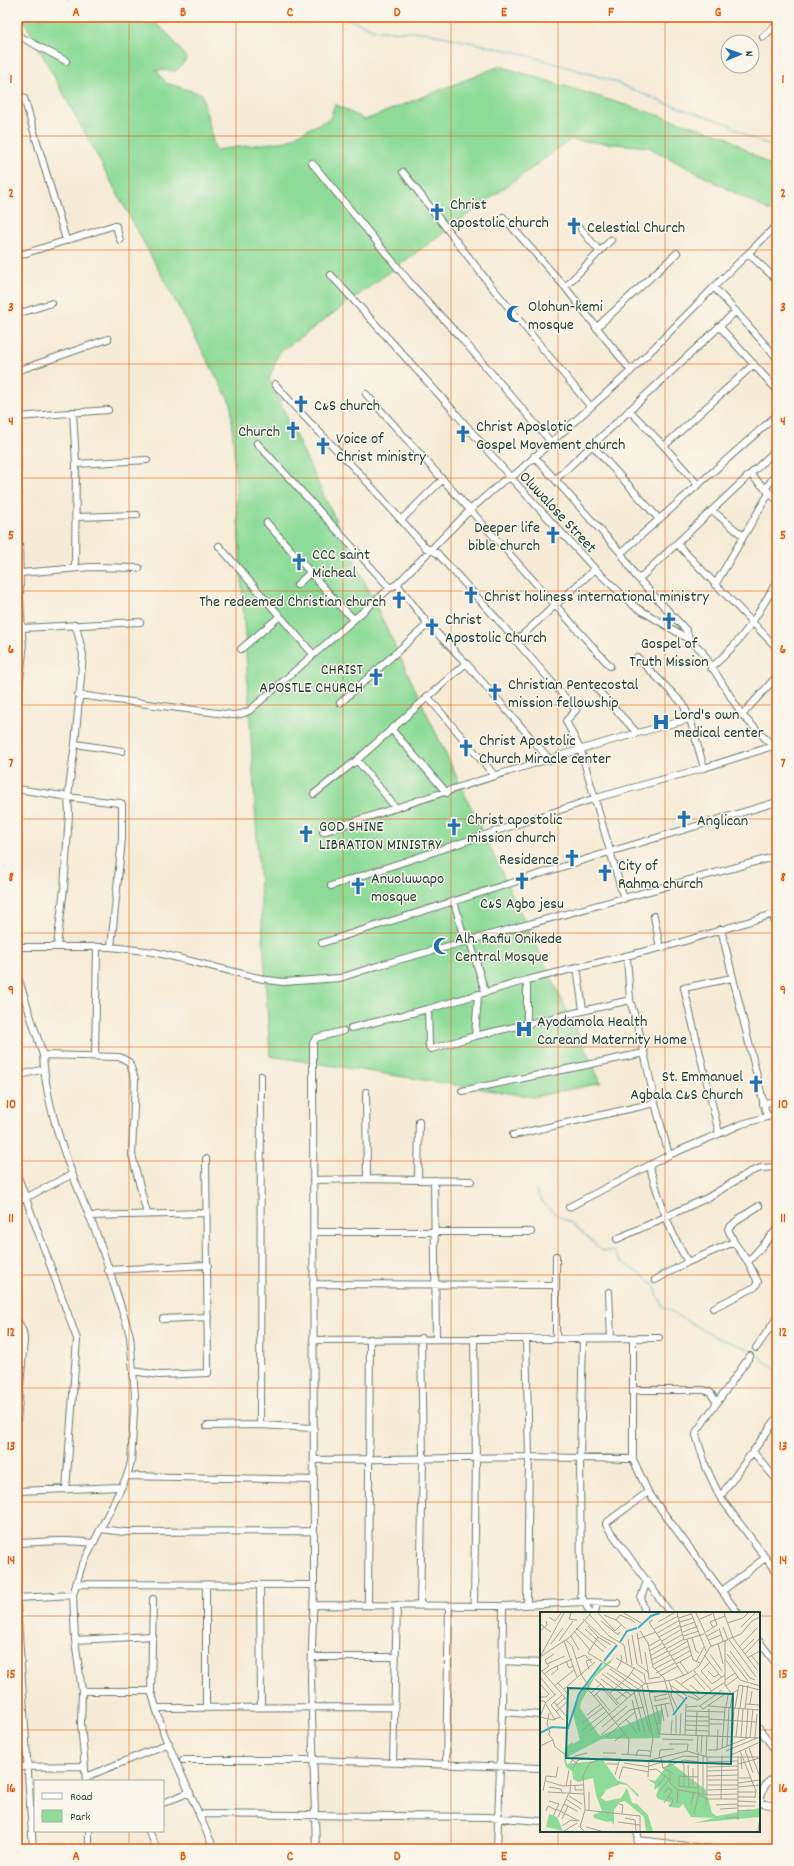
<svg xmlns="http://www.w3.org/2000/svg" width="794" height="1866" font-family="Dekko,sans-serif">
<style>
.green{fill:#8edb99;stroke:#568c66}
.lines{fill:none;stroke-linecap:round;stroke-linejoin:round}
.stream{stroke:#43aec2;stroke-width:1}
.minor-casing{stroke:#6a7a6d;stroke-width:8}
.minor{stroke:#fff;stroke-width:6}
.grid{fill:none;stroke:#e8590c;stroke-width:1;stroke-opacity:0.55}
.labels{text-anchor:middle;stroke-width:3;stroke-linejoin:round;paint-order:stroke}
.poi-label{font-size:16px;fill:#1f3d34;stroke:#fbf7ec;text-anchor:start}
.street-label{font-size:16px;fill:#1f3d34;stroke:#fbf7ec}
.inset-river{fill:none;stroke:#43aec2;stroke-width:2}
.inset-road{fill:none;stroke:#a0a595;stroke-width:1}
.view{fill:#0f766e;fill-opacity:0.15;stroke:#0f766e;stroke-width:2}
.inset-edge{fill:none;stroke:#1f3d34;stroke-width:2}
.neatline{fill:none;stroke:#e8590c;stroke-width:1.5}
.grid-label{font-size:13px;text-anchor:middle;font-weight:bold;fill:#e8590c}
</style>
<rect width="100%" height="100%" fill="#fbf7ec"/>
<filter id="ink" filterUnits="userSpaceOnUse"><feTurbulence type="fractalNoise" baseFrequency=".025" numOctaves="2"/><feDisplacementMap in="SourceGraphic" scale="8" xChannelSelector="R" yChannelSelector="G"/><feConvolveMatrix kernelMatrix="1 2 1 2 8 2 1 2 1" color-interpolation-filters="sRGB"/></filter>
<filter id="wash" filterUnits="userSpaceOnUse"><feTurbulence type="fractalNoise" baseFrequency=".012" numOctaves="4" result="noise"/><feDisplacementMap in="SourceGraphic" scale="16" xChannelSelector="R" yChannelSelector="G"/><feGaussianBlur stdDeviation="0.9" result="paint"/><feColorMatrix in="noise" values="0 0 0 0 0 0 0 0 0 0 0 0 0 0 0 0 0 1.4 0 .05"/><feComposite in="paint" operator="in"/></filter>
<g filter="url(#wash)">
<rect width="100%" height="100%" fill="#f6ebd6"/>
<!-- green -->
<path class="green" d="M22 17H149L170 36 187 59 176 71 156 70 166 83 202 94 215 150 287 141 306 130 330 119 335 104 365 120 500 66 725 136 777 170V215L648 147 570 140 279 353 269 379 601 1083 533 1097 270 1056 231 404Z"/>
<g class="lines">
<!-- stream -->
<path class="stream" d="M343 17 378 31 423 32 520 53 610 80 662 102 729 124 747 136 777 148
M535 1189 542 1202 554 1213 570 1222 603 1251H613L619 1260 648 1279 655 1287 662 1306 713 1336 749 1349
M757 1355 777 1371"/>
</g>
</g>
<g filter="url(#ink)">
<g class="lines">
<!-- minor casing -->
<g class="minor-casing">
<path id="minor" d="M17 24 22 17
M17 35 66 61
M763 37 777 24
M17 93 24 98 66 240
M312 163 412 285 462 339 551 442
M403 172 491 286 591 407
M503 217 565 287 631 371
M581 229 600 252
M749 254 777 280
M17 256 112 226H116L120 240
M331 275 452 409 511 478 595 569 634 606 690 640 702 651 742 715 777 750
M565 287 611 240
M714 287 777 225
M17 314 52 303
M719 326 777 390
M596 328 677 253
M17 371 108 339
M275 384 296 408 361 475 426 548 437 553 497 619 576 710 566 721 581 751 624 899
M366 394 610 666
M629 410 664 446 698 485
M73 412 76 464 75 568
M17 417 108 410
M17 426 20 598 23 651 17 708
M257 443 390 588
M592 445 659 519
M664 446 754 364
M534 456 621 553 635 575 686 630 690 640
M76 464 147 460
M751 475 777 500
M556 479 736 311
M765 489 777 473
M713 511 743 536
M76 517 137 515
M401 520 443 479
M267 523 340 606 354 619
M677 544 777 648
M219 546 313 654
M621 553 777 415
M20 573 91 567 139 568
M640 578 777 449
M397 584 428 624 466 663 550 760
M297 585 311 572
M715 585 769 493
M22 628 140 622
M517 640 595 569
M241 649 280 616
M637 657 683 704 690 719 704 768
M711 668C744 639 756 618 777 581
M597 689 637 733
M78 695 233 715 241 714 249 711 390 588 397 584 470 510 503 481 511 478 631 371 714 287 777 358
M427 696 495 776
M340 703 428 624
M742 715 777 676
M391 729 447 793
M75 744 122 751
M357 760 396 808
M17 789 83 799 120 803 122 804V839L111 947
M314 794 357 760 466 663
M323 832C444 792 566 751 690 719
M331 886 596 798 704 768 773 746
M454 901 465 942
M773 914 777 934
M654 916 660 948
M721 929 767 1117
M470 941 485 992
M322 943 609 852 777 802
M57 946 64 888 69 814 68 796 75 744 83 655 77 630 74 625
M17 947H111L154 952 263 979
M627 956 630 1000 641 1038 655 1103 669 1155
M577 967 583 1010
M17 974 43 1055C46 1109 68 1166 89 1215 104 1250 114 1287 126 1322L130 1336 135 1395 131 1462 127 1476 81 1568 73 1595 75 1640 82 1691 81 1723 86 1781
M268 980 283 982 340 978 380 965 777 856
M527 980V1024
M428 1009 429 1047 431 1049 475 1036 630 1000
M351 1028 428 1009 527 980 675 944 777 913
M475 1036 478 995
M43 1055 120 1057 129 1062 135 1079 132 1155 147 1214
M95 1056 97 947
M17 1076 44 1069
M462 1091 644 1053
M366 1092 367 1179
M763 1104 777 1100
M719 1133 684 988 732 978
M513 1135 655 1103
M649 1165C660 1200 668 1230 688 1262
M17 1174 77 1339 66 1490
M313 1180 367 1179 471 1181
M418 1180 419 1121
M434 1180 436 1338
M17 1200 27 1197 71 1175
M569 1207 669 1155 742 1124 777 1114
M89 1216 206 1213
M314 1232H531
M617 1239 707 1198 750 1172 761 1168 777 1167
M748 1262 777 1229
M108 1270 208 1265
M655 1280 688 1262 734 1242
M313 1284 555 1285
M609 1292 611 1338
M713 1308 755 1287 758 1282 748 1262 734 1242 728 1229 740 1218 759 1206
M17 1319 23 1332 24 1340 17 1422
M163 1319 208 1317
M556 1337V1256
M583 1338 580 1458 581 1595 590 1613
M474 1339 476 1458 474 1606
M526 1339 529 1457 527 1604
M633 1339V1459L648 1492 738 1613
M313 1340 659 1338
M756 1348 777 1318
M750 1356 697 1431 696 1435 706 1467 720 1497 777 1573
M133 1371 159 1375 208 1373 206 1159
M634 1390H704L710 1392 717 1403
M260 1425 261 1076
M207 1426 260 1425 313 1428
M753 1452 777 1480
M314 1460 529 1457 633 1459
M127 1476 314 1480
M17 1491 121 1487
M648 1492 606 1523V1525L670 1613
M720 1497 777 1418
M101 1529 124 1532 314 1531
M17 1543C42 1542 68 1539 92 1543
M76 1584 314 1585
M260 1585 261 1707
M722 1591 765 1558
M17 1598 73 1595
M153 1599 151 1691 164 1734 214 1849
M368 1604 370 1339
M17 1605 33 1849
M314 1605 503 1606 583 1602 617 1603
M420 1605 423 1459 421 1338
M595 1613 597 1603
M645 1613 641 1598 647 1581
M75 1640 153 1636
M759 1641 777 1665
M312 1657H395
M502 1661 541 1663
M82 1691H151
M206 1707V1585
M156 1708 394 1707
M502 1712 541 1715
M759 1728 777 1753
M183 1760H314L541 1768
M393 1762 397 1605
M446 1764 449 1606
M17 1767 85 1766
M86 1777 169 1743
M759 1802 777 1807
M760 1802C763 1790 764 1781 777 1777
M163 1803 190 1792
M200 1814 488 1817 541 1821
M149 1831 157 1849
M638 1840 712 1849
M89 1849V1831
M316 1849 311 1680 314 1585 313 1043 316 1038 343 1031
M497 1849 502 1712 503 1606
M637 1849 638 1831"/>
</g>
<!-- minor -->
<use href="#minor" class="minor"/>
</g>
</g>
<!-- grid -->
<path class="grid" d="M129 17V1781M236 17V1849M343 17V1849M451 17V1849M558 17V1613M665 17V1613M17 136H777M17 250H777M17 364H777M17 478H777M17 591H777M17 705H777M17 819H777M17 933H777M17 1047H777M17 1161H777M17 1275H777M17 1388H777M17 1502H777M17 1616H541M759 1616H777M17 1730H541M759 1730H777M129 1831V1849M558 1831V1849M665 1831V1849"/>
<!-- icons -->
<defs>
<g id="church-bare" transform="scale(1.38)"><path d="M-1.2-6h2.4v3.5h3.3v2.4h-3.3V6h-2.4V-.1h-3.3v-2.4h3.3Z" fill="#1f6fb2" stroke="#fbf7ec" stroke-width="2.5" paint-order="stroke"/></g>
<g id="mosque-bare" transform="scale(1.38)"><path d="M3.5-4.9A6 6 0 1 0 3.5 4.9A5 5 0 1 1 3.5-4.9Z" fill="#1f6fb2" stroke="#fbf7ec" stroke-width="2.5" paint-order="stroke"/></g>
<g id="hospital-bare" transform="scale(1.38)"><path d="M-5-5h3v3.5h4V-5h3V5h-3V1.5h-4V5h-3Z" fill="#1f6fb2" stroke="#fbf7ec" stroke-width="2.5" paint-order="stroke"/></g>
</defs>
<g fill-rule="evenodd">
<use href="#church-bare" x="437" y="212"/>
<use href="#church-bare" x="574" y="226"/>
<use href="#mosque-bare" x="515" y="314"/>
<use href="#church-bare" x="301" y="404"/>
<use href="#church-bare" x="293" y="430"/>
<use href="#church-bare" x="463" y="434"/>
<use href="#church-bare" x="323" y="446"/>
<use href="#church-bare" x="553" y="535"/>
<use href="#church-bare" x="299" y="562"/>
<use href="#church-bare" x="471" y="595"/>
<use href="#church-bare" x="399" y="600"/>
<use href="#church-bare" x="669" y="621"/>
<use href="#church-bare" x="432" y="627"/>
<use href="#church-bare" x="376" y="677"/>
<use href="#church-bare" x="495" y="692"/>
<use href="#hospital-bare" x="661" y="722"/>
<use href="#church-bare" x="466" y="748"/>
<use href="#church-bare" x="684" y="819"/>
<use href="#church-bare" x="454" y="827"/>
<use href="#church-bare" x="306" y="834"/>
<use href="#church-bare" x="572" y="858"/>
<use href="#church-bare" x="605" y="873"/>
<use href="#church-bare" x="522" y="881"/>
<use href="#church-bare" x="358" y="886"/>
<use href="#mosque-bare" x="442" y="946"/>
<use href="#hospital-bare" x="524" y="1029"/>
<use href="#church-bare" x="756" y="1084"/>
</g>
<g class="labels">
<!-- poi labels -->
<g class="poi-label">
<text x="450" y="209">Christ<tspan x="450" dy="18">apostolic church</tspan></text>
<text x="587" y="232">Celestial Church</text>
<text x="528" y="311">Olohun-kemi<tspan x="528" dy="18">mosque</tspan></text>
<text x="314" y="410">C&amp;S church</text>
<text x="476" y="431">Christ Aposlotic<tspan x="476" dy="18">Gospel Movement church</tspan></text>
<text x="280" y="436" text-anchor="end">Church</text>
<text x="336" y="443">Voice of<tspan x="336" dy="18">Christ ministry</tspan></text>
<text x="540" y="532" text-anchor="end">Deeper life<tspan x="540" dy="18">bible church</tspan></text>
<text x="312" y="559">CCC saint<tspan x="312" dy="18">Micheal</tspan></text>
<text x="484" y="601">Christ holiness international ministry</text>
<text x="386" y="606" text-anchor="end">The redeemed Christian church</text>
<text x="445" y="624">Christ<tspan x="445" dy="18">Apostolic Church</tspan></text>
<text x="669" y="648" text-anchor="middle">Gospel of<tspan x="669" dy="18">Truth Mission</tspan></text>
<text x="363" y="674" text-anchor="end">CHRIST<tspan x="363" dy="18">APOSTLE CHURCH</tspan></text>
<text x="508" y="689">Christian Pentecostal<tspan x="508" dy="18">mission fellowship</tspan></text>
<text x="674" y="719">Lord's own<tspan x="674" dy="18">medical center</tspan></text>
<text x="479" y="745">Christ Apostolic<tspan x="479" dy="18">Church Miracle center</tspan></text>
<text x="467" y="824">Christ apostolic<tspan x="467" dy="18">mission church</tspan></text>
<text x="697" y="825">Anglican</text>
<text x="319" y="831">GOD SHINE<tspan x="319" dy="18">LIBRATION MINISTRY</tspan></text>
<text x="559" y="864" text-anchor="end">Residence</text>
<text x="618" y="870">City of<tspan x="618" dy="18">Rahma church</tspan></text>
<text x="371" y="883">Anuoluwapo<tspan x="371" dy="18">mosque</tspan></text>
<text x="522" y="908" text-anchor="middle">C&amp;S Agbo jesu</text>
<text x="455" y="943">Alh. Rafiu Onikede<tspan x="455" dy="18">Central Mosque</tspan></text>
<text x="537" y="1026">Ayodamola Health<tspan x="537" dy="18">Careand Maternity Home</tspan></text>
<text x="743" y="1081" text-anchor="end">St. Emmanuel<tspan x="743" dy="18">Agbala C&amp;S Church</tspan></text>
</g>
<!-- street labels -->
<g class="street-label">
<text transform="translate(559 511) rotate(47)" y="6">Oluwalose Street</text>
</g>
</g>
<!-- overview -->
<g transform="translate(540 1612)">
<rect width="220" height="220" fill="#f6ebd6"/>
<path d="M78 38 71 50 55 65 41 90 40 96 60 124 123 97 120 126 62 127 25 146 27 152 63 148 77 168 87 172 99 183 98 185 87 173 80 172 66 178 61 186 66 189 81 186 87 176 92 191 97 192 108 203 113 219H106L104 205 85 189 80 190 74 198V213L78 219 71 209 67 210 54 206 53 203 62 199 56 183 53 166 38 170 33 167 32 159 26 155 24 148 25 136 32 130 33 132 40 128 33 102 40 83 59 57 72 47ZM130 150 166 178 172 201 177 204 220 196V205L154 211 174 206 151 205 143 192 139 196 129 195 128 192 132 191 118 187 116 184 119 175 114 178 115 172 107 167 115 169ZM9 202 17 205 23 219 6 215Z" fill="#8edb99"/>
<path class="inset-river" d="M98 16 111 4 120 1M80 30 87 19 97 16M64 49 77 33M133 103 147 85M0 121 12 115 28 116 39 82 62 51"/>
<path class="inset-road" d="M31 1 29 7 37 8M58 1 75 19 81 13M84 1 101 11M137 1 144 28 164 22M151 1 166 39M156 1 171 34M184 1 193 26M49 2 69 24 84 33 87 51M64 3 76 8 86 17M9 5 15 9 21 1M139 6 151 2M43 7 61 24 76 32M160 7 172 2M76 8 80 3 92 8 95 11M113 8 109 10 144 64M61 9 78 23 80 20M118 10 134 1M140 10 153 6M187 11 203 6 208 1M0 12 11 20M48 14 58 25 71 33M141 15 155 10M173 15 170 10 185 4M183 15 188 28M201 15 215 1M36 16 64 40M179 16 183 29M45 17 66 36M114 17 138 4M0 19 7 13 6 9M34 19 50 38M100 19 108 31 113 55 124 66 134 100M143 20 158 14M166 20 177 13 173 1M97 21 102 52M117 21 140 8M92 23 97 52 108 60M31 24 39 38M143 24 159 19M167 24 178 18M58 25 48 41 102 74 113 126M119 25 141 13M152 26 156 39 159 41M193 26 217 58M88 27 92 54M98 27 116 20M147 27 153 48 160 51M26 28 32 34 41 62 49 75 47 77 54 84M169 28 181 23M189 28 216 65M19 29 33 9M24 29 37 65M122 29 142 17M185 29V73L191 81M178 31 183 52M11 32 23 16M124 33 143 22M109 34 121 27M199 35 217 16M126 37 144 27M109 39 123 31M190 39 210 66 215 68M202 39 214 27M105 40 109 66M129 40 148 29M170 42 182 59M187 42 208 69M205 42 220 26M164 43 182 66M211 43 220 54M110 44 125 35M131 44 149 34M0 45 30 25 51 1M0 45 24 1M76 46 104 62 106 72M207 46 220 39M36 47 45 43 52 51M111 48 128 39M134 48 151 38M186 48 200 68 220 74M26 49 29 56 33 54M140 50 148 61M156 50 164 35M170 50 161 59 172 72 185 63M7 52 5 48 14 42M136 52 152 43M112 53 130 43M0 57 28 89 16 100M49 57 46 49 52 47M70 57 98 77 110 121M77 57 82 48 81 43M114 57 133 47M2 59 9 54 7 52 25 44M154 59 172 79M168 59 174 65 179 62M91 60 105 72M67 61 95 80M116 61 135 51M4 62 11 57 32 47M62 62 91 83M11 63 18 57 17 54M120 64 138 54M153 64 165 78M1 66 15 83M55 67 64 75M61 67 87 86M108 67 120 65M135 68 160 87M185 68 195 61M129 69 132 78 144 87M18 71 29 83M0 72 9 82 6 85H0M107 72 118 118M141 72 156 62M130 73 147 84M150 73 160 81M14 74 34 58M186 74 198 65M208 75 220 78M24 77 55 50M132 78 131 83 137 96M62 79 64 78 77 93M94 80 105 120M51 81 61 72M70 81 89 64 95 55M109 81 126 78M56 82 54 84 89 127 88 142M56 82 64 75 79 92M56 82 70 99M22 83 11 93 23 108M148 84 158 88 185 70M114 85 127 82M115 85V89L128 86M76 88 87 79M92 88 100 120M0 89H4L15 108M14 90 26 104M5 91 16 82M125 92 128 105M205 92 220 93M210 92 212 79M121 93 124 109M16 94 25 86M114 94 130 91M116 94 120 111 116 112M160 94 163 97 185 82M168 94 220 98M146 95 160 94 182 78M186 95 188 83 198 78M190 96 193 80M195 96 199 73 208 75M200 96 203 74M205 97 208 73M146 99 184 100M9 101 7 112 10 121M47 103 61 92M146 104 169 105M0 105 13 108 20 105M0 105 5 92M86 107 97 121M169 107 216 110M146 109H169M42 111 64 95M169 112H183M79 113 95 100M145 113 169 114M62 115 87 94M51 118 104 72 132 68 149 61 159 54 170 35 201 22 212 9 220 5M145 118 169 119M41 119 67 99M118 119 119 122 220 126M131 122 132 108M136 122V103M61 123 90 98 104 95M140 123 141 101M145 123 146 92M156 123 157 99M169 124V97M66 125 79 114M196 125 199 96M201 125 203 97M206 125 208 97M215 126 217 102M122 127 153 128M13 128 15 135 38 152M75 129 85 121M129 132H148L147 139M192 133 194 96M0 134 13 128 8 121M187 134 189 96M182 136 185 95M209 136 220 165M168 138H177L210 125 213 97M177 138 178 117M205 138 213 161M186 139 217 126M200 139 216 179 215 186M157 140 158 123M158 140V180M63 141H76M81 142 110 144M161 142 162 123M163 143V181M191 143 220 130M96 144 98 138 110 139M166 145 167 123M167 145V183M201 145 202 157M110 146 113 126M119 146 120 138 134 137M121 146 123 156 134 162M141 150 144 153V175M167 150 198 149M84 151 109 155M122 151 144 144 158 145M30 152 35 144 47 141M66 152H79M198 152 220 146M148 153 149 175M109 154 122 150M83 155 109 160M167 155 198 154M33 156 38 148 49 146M123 156 144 148 158 150M153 156V173M109 158 116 157 129 167M167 159 198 158M130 162V171L138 178 168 183 197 182M75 163 80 146M167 164 198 163M108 165 109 149M198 166H211M79 167 83 154M168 168H198M6 169 23 174 43 173M198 171 220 168M35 173V178H43M168 173H198M26 174 29 158M118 174 125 164M138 174 158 176M139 174V164L158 165M9 175 21 177 22 181M198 175 220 173M168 178 197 177M3 179 6 164 16 165 18 155M120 179 129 167M8 180 44 182M49 180V198M197 180H216M30 181 31 168M124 181 128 176 133 179M158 183 166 186V193M29 184 42 192M128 185 133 188 131 194M197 185H215M26 187 41 197M166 187H197M181 187 182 144M9 189 19 192 13 204M197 189 216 190M124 191 132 179M137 191 138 178M24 192 37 199M79 192 83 193 82 201M151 192 154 180M176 193 197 192M197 194H215M16 197 39 209M180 197 197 196M45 198 100 204V213M6 199 8 194 16 198M197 199 211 198M154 202 159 180M18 205 29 181M85 206 95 208 96 219M185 206 198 205M22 207 28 194M198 208V144M78 210 100 213V219M22 214 31 208 37 209M46 215 61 219M24 219 37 211M44 219 40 215 45 198 43 164 50 151 64 146 106 149 147 139 167 145H220M218 219 220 206"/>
<path class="view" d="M28 76 193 82 191 152 26 146Z"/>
<rect width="220" height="220" class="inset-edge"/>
</g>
<!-- margin -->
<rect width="794" height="1866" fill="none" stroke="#fbf7ec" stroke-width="44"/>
<!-- legend -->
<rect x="34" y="1780" width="130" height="52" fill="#fbf7ec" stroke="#a3ada2"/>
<rect x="42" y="1793" width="20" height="6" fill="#ffffff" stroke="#a3ada2"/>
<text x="70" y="1800" font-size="12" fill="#1f3d34">Road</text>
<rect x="42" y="1810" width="20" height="12" fill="#8edb99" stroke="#a3ada2"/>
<text x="70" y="1820" font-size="12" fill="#1f3d34">Park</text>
<!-- north arrow -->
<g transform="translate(740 54) rotate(88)"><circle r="19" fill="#fbf7ec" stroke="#a3ada2"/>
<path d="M0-3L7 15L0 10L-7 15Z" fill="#1f6fb2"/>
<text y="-6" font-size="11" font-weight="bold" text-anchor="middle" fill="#1f3d34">N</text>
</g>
<rect x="22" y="22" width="750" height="1822" class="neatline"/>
<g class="grid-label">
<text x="76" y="16">A</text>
<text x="183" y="16">B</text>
<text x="290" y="16">C</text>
<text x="397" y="16">D</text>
<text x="504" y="16">E</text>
<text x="611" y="16">F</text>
<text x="718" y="16">G</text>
<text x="11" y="83">1</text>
<text x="783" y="83">1</text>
<text x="11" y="197">2</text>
<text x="783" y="197">2</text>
<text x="11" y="311">3</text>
<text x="783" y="311">3</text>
<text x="11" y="425">4</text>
<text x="783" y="425">4</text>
<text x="11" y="539">5</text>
<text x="783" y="539">5</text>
<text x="11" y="653">6</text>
<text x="783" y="653">6</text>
<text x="11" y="767">7</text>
<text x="783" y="767">7</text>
<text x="11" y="881">8</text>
<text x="783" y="881">8</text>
<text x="11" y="994">9</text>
<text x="783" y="994">9</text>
<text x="11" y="1108">10</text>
<text x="783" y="1108">10</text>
<text x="11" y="1222">11</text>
<text x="783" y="1222">11</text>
<text x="11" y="1336">12</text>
<text x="783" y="1336">12</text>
<text x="11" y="1450">13</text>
<text x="783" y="1450">13</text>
<text x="11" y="1564">14</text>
<text x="783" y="1564">14</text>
<text x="11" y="1678">15</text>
<text x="783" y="1678">15</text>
<text x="11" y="1792">16</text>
<text x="783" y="1792">16</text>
<text x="76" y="1860">A</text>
<text x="183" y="1860">B</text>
<text x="290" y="1860">C</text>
<text x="397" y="1860">D</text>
<text x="504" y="1860">E</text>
<text x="611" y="1860">F</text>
<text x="718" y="1860">G</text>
</g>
</svg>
